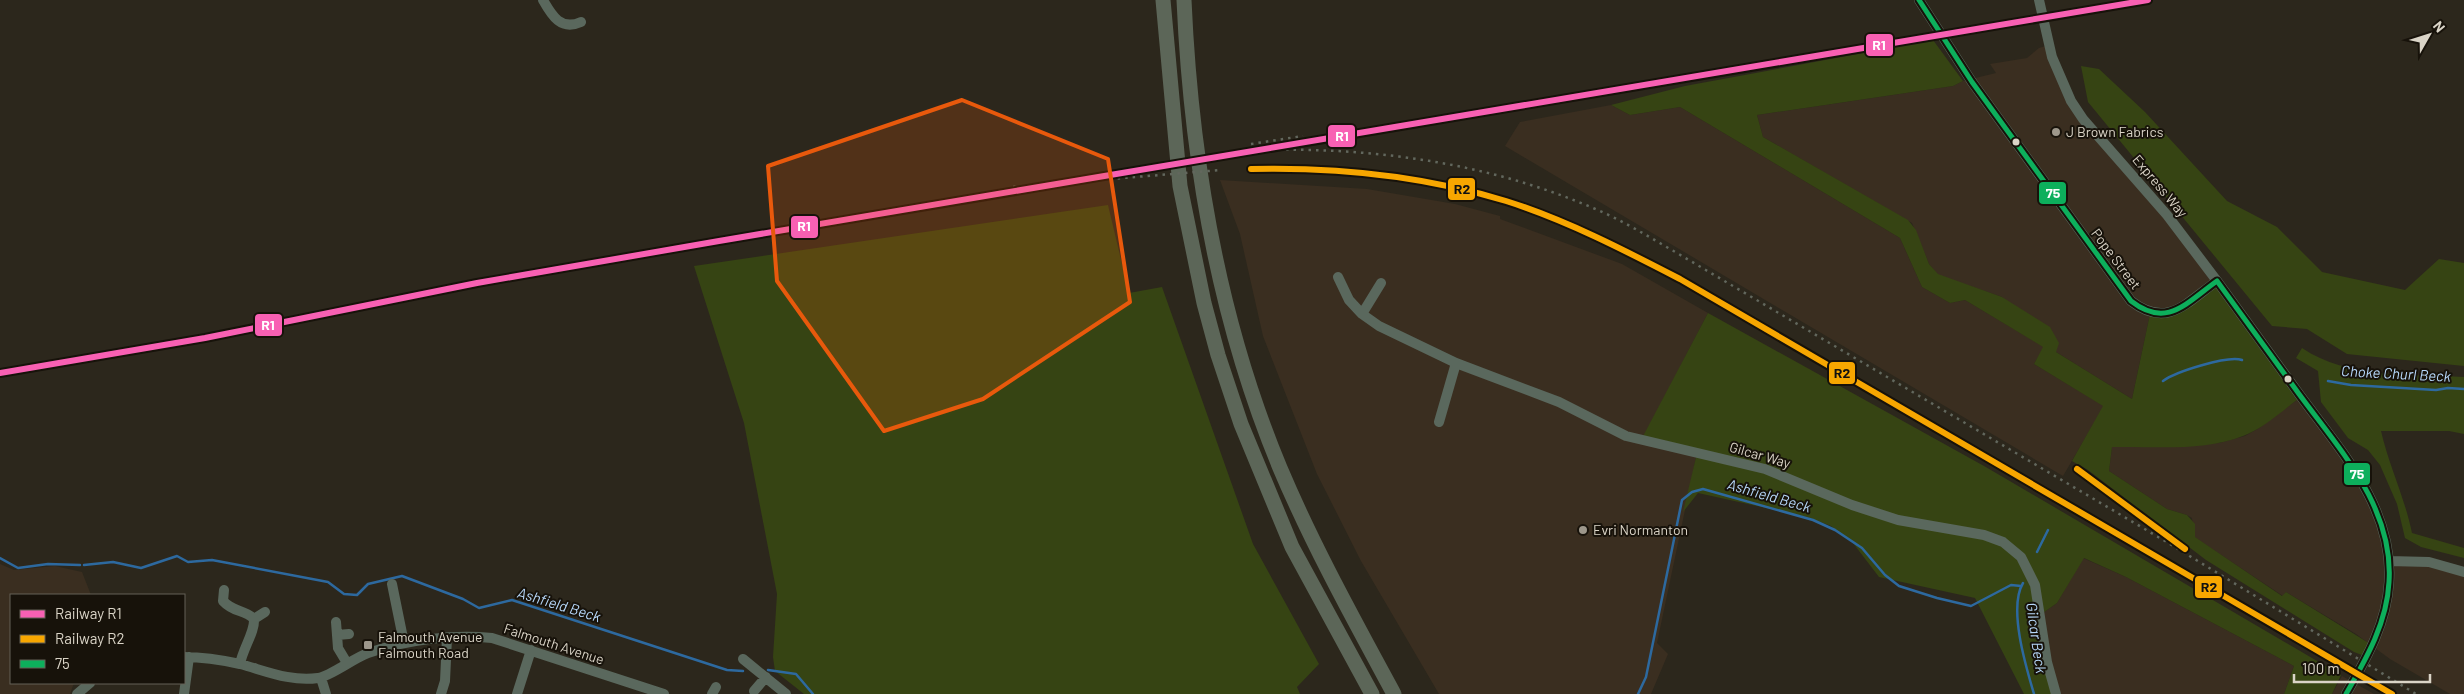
<svg xmlns="http://www.w3.org/2000/svg" width="2464" height="694" font-family="Barlow,sans-serif">
<style>
.industrial{fill:#3a2e20}
.green{fill:#364413}
.lines{fill:none;stroke-linecap:round;stroke-linejoin:round}
.stream{stroke:#2d699f;stroke-width:2.5}
.minor{stroke:#5a685d;stroke-width:10}
.highway{stroke:#5c6658;stroke-width:15}
.rail{stroke:#62675d;stroke-width:2.5;stroke-dasharray:2.5 5;stroke-linecap:butt}
.bus-1-casing{stroke:#17120a;stroke-width:9}
.bus-1{stroke:#0daf5c;stroke-width:5}
.rail-1-casing{stroke:#17120a;stroke-width:10}
.rail-2-casing{stroke:#17120a;stroke-width:10}
.rail-1{stroke:#f860b3;stroke-width:6}
.rail-2{stroke:#f7a600;stroke-width:6}
.marked{fill:#e8590c;fill-opacity:0.2;stroke:#e8590c;stroke-width:4;stroke-linejoin:round}
.poi-dot{fill:#9d978b;stroke:#17120a;stroke-width:2}
.bus-dot{fill:#dad4c7;stroke:#17120a;stroke-width:2}
.labels{text-anchor:middle;stroke-width:4;stroke-linejoin:round;paint-order:stroke}
.poi-label{font-size:14px;fill:#dad4c7;stroke:#17120a;text-anchor:start}
.street-label{font-size:14px;fill:#dad4c7;stroke:#17120a}
.water-label{font-size:15px;font-style:italic;fill:#b6d7f9;stroke:#17120a}
.line-badge{stroke:#17120a;stroke-width:2}
.badge-label{font-size:14px;text-anchor:middle;font-weight:bold;fill:#fff}
.pale-badge-label{font-size:14px;text-anchor:middle;font-weight:bold;fill:#111}
</style>
<rect width="100%" height="100%" fill="#2c271c"/>
<!-- industrial -->
<path class="industrial" d="M2049 45 2071 101 2217 281 2172 313 2150 314 2132 399 2056 352 2002 297 1938 275 1929 264 1912 223 1763 137 1757 115 1953 86 1963 81 1996 73 1990 64 2027 58 2039 48Z
M1611 105 1630 115 1680 107 1900 238 1922 287 1950 303 1965 300 2044 347 2034 364 2104 406 2063 476 1505 146 1520 122Z
M1220 180 1367 189 1455 204 1500 216V219L1622 264 1708 313 1642 440 1697 453 1657 643 1668 654 1651 694H1439L1361 561 1317 474 1263 336 1240 234Z
M2301 397 2375 506 2389 561 2464 572V694H2450L2390 659 2356 634 2286 592 2283 596 2194 537 2192 518 2187 515 2167 509 2109 471 2112 447 2219 443 2245 436 2259 428Z
M2083 558 2126 577 2294 666 2284 694H2056L2040 615 2057 603Z
M0 564 14 570 55 566 82 572 91 595H11V683H74L70 694H0Z
M2342 676 2374 694H2332Z"/>
<!-- green -->
<path class="green" d="M1933 40 1963 81 1953 86 1757 115 1763 137 1908 220 1916 230 1929 264 1938 274 2002 297 2050 327 2059 343 2056 352 2132 399 2150 314 2172 313 2217 281 2301 397C2283 410 2264 428 2243 436 2203 452 2154 446 2112 447L2109 471 2167 509 2187 515 2195 524V537L2282 596 2286 592 2372 645 2367 657 2354 652 2206 560 2088 470 2072 461 2103 406 2034 364 2043 347 1965 300 1950 303 1922 287 1900 238 1680 107 1630 115 1611 105 1685 86Z
M2081 66 2099 69 2145 112 2227 201 2277 227 2322 272 2405 290 2439 259 2464 263V366L2347 354 2307 329 2272 326 2088 102Z
M1108 205 1129 293 1162 287 1253 544 1319 664 1297 687 1300 694H804L775 671 773 657 777 594 744 423 694 266Z
M1708 313 1984 466 2341 675 2332 694H2284L2294 666 2126 577 2084 558 2057 603 2040 615 2056 694H2024L1975 598 1879 577 1853 543 1831 526 1807 517 1698 493 1683 512 1697 453 1641 440Z
M2302 348C2348 379 2411 374 2464 377V434L2449 431H2381C2389 466 2405 498 2412 533L2464 548V558L2421 547 2405 538 2397 504 2380 465 2368 450 2348 438 2321 402 2318 371 2296 358Z"/>
<g class="lines">
<!-- stream -->
<path class="stream" d="M2163 381C2175 372 2228 355 2242 360
M2328 381 2351 385 2436 390 2448 388 2464 389
M2037 552 2048 530
M0 558 18 568 48 564 80 565
M84 565 113 562 141 568 177 556 188 562 212 560 328 582 344 594 357 595 368 584 402 576 463 599 479 608 512 600 727 670 743 671
M2023 583C2008 608 2026 667 2034 694
M768 670 796 674 813 694
M1638 694 1646 677 1682 500 1692 492 1703 489 1813 520 1835 530 1862 548 1885 575 1899 586 1937 598 1971 606 2011 585 2021 586"/>
<!-- minor -->
<path class="minor" d="M543 0C552 16 561 31 581 22
M1919 0 1972 82 2131 301C2167 329 2186 303 2217 281 2245 319 2272 357 2299 394 2340 450 2394 508 2389 582 2387 623 2366 659 2346 694
M2039 0 2052 57 2071 101 2083 119 2167 215 2217 281
M1338 277 1349 300 1362 314 1379 326 1456 363 1559 402 1626 436 1765 469 1852 505 1898 520 1984 535 2003 542 2021 557 2035 585 2047 662 2056 694
M1362 314 1381 283
M1439 422 1456 363
M2389 561 2429 562 2464 572
M392 584 404 643
M224 590 223 601C234 613 244 609 254 619 255 632 243 648 240 664
M254 619 265 612
M336 622 338 648 347 663
M337 635 349 634
M184 657C202 657 222 660 240 664 266 671 291 682 318 678 329 677 354 658 368 653 406 640 452 634 492 638L664 694
M743 659 786 694
M321 678 326 694
M754 691 766 677
M77 694 90 683
M184 694 189 657
M441 694 445 681 447 638
M517 694 531 650
M712 694 716 687"/>
<!-- highway -->
<path class="highway" d="M1163 0 1180 186 1204 303 1218 355 1241 424 1292 547 1372 694
M1184 0C1191 160 1218 319 1280 468 1313 546 1354 620 1394 694"/>
<!-- rail -->
<path class="rail" d="M1251 144 1303 136
M1294 144 2148 0
M1256 150C1371 147 1486 162 1593 208 1622 220 1649 237 1677 253L2165 541 2416 694
M1159 166 1262 149
M1013 187 1221 170
M2077 469 2164 533"/>
<!-- bus-1 casing -->
<g class="bus-1-casing">
<path id="bus-1" d="M1919 0 1972 82 2131 301C2167 329 2186 303 2217 281 2245 319 2272 357 2299 394 2340 450 2394 508 2389 582 2387 623 2366 659 2346 694"/>
</g>
<!-- bus-1 -->
<use href="#bus-1" class="bus-1"/>
<!-- rail-1 casing -->
<g class="rail-1-casing">
<path id="rail-1" d="M0 373 205 338 477 283 719 241 2148 0"/>
</g>
<!-- rail-2 casing -->
<g class="rail-2-casing">
<path id="rail-2" d="M1251 169C1337 167 1424 176 1506 201 1566 220 1624 250 1680 279L2392 694
M2077 469 2185 549"/>
</g>
<!-- rail-1 -->
<use href="#rail-1" class="rail-1"/>
<!-- rail-2 -->
<use href="#rail-2" class="rail-2"/>
</g>
<!-- marked area -->
<path class="marked" d="M962 100 1108 159 1130 302 983 399 884 431 777 281 768 166Z"/>
<!-- markers -->
<g class="poi-dot">
<circle cx="2056" cy="132" r="5"/>
<circle cx="1583" cy="530" r="5"/>
<rect x="363" y="640" width="10" height="10" rx="2.5"/>
</g>
<g class="bus-dot">
<circle cx="2016" cy="142" r="4.5"/>
<circle cx="2288" cy="379" r="4.5"/>
</g>
<g class="labels">
<!-- poi labels -->
<g class="poi-label">
<text x="2066" y="137">J Brown Fabrics</text>
<text x="1593" y="535">Evri Normanton</text>
<text x="378" y="642">Falmouth Avenue<tspan x="378" dy="16">Falmouth Road</tspan></text>
</g>
<!-- street labels -->
<g class="street-label">
<text transform="translate(2160 186) rotate(50)" y="5">Express Way</text>
<text transform="translate(2116 259) rotate(53)" y="5">Pope Street</text>
<text transform="translate(1760 455) rotate(16)" y="5">Gilcar Way</text>
<text transform="translate(554 644) rotate(18)" y="5">Falmouth Avenue</text>
</g>
<!-- water labels -->
<g class="water-label">
<text transform="translate(2396 374) rotate(3)" y="5">Choke Churl Beck</text>
<text transform="translate(1769 496) rotate(16)" y="5">Ashfield Beck</text>
<text transform="translate(559 605) rotate(17)" y="5">Ashfield Beck</text>
<text transform="translate(2036 638) rotate(82)" y="5">Gilcar Beck</text>
</g>
</g>
<g class="line-badge">
<rect x="1865" y="33" width="29" height="24" rx="5" fill="#f860b3"/>
<rect x="1327" y="124" width="29" height="24" rx="5" fill="#f860b3"/>
<rect x="1447" y="177" width="29" height="24" rx="5" fill="#f7a600"/>
<rect x="2038" y="181" width="29" height="24" rx="5" fill="#0daf5c"/>
<rect x="790" y="215" width="29" height="24" rx="5" fill="#f860b3"/>
<rect x="254" y="313" width="29" height="24" rx="5" fill="#f860b3"/>
<rect x="1828" y="361" width="28" height="24" rx="5" fill="#f7a600"/>
<rect x="2343" y="462" width="28" height="24" rx="5" fill="#0daf5c"/>
<rect x="2194" y="575" width="29" height="24" rx="5" fill="#f7a600"/>
</g>
<g class="badge-label">
<text x="1879" y="50">R1</text>
<text x="1342" y="141">R1</text>
<text x="2053" y="198">75</text>
<text x="804" y="231">R1</text>
<text x="268" y="330">R1</text>
<text x="2357" y="479">75</text>
</g>
<g class="pale-badge-label">
<text x="1462" y="194">R2</text>
<text x="1842" y="378">R2</text>
<text x="2209" y="592">R2</text>
</g>
<!-- legend -->
<rect x="10" y="594" width="175" height="90" fill="#17120a" stroke="#656056"/>
<rect x="20" y="610" width="25" height="8" fill="#f860b3" stroke="#656056"/>
<text x="55" y="619" font-size="15" fill="#dad4c7">Railway R1</text>
<rect x="20" y="635" width="25" height="8" fill="#f7a600" stroke="#656056"/>
<text x="55" y="644" font-size="15" fill="#dad4c7">Railway R2</text>
<rect x="20" y="660" width="25" height="8" fill="#0daf5c" stroke="#656056"/>
<text x="55" y="669" font-size="15" fill="#dad4c7">75</text>
<!-- north arrow -->
<g transform="translate(2429 35) rotate(51)" stroke="#17120a" stroke-width="4" paint-order="stroke">
<path d="M0-4L9 19L0 12L-9 19Z" fill="#dad4c7"/>
<text y="-8" font-size="14" font-weight="bold" text-anchor="middle" fill="#dad4c7">N</text>
</g>
<!-- scale -->
<path d="M2294 674v8h136v-8" fill="none" stroke="#dad4c7" stroke-width="2.5"/>
<text x="2302" y="674" font-size="15" fill="#dad4c7" stroke="#17120a" stroke-width="4" paint-order="stroke">100 m</text>
</svg>
